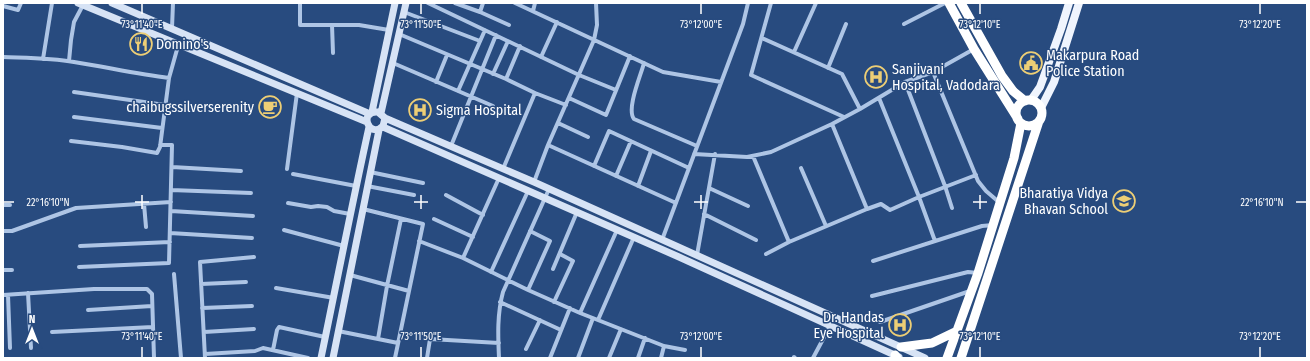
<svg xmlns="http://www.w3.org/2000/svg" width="1310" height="361" font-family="'Fira Sans Condensed',sans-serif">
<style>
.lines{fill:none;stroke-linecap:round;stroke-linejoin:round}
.street{stroke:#aec5e5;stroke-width:4}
.secondary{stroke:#d7e3f5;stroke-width:7}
.primary{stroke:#eff4fd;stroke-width:8}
.highway{stroke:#fff;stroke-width:9}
.ticks{fill:none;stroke:#fff;stroke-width:1.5}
.labels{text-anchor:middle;stroke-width:3;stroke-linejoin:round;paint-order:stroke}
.poi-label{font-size:14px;fill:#fff;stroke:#284b7f;text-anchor:start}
.ticks-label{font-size:10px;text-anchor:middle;fill:#fff;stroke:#284b7f;stroke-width:3;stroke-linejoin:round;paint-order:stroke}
</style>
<rect width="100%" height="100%" fill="#284b7f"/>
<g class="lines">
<!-- street -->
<path class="street" d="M300 3V25H359L389 30
M428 3 579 75 616 90
M455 3 480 12
M483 3 480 12 509 25
M515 3 663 72 721 82
M771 3 751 75 844 117
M3 6 18 10 21 3
M533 11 535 3
M404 12 480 41
M904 24 945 3
M332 25 333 53
M172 28 173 3
M399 34 506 79 535 93 503 169
M762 38 842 74 860 109
M794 52 816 3
M3 57C27 58 51 58 74 62 106 67 137 74 169 78L178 46
M541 57 557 22
M43 59 52 3
M69 61 71 40 74 22 83 5
M393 63 493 106
M644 63C641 75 626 109 634 119L697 146
M828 68 846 24
M933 72 978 181 986 191 1000 203
M493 74 508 41
M506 79 520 46
M436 82 447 55
M905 82 945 186 952 208
M458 91 485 30
M74 92 165 105
M535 93 566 105
M569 98 606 115 630 56
M879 98 919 197 976 175
M74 117 162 128
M558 123 588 137
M832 124 867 209
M71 141 122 147 157 153 160 147 169 78
M548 145 676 203
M451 146 496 35
M694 154 747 157 771 152 832 124 860 109 905 82 933 72 974 49
M753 156 789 242 867 209 881 204 890 210 919 197 935 241
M594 166 609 131 689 168
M172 167 241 171
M801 168 826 226
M287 169 297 93
M370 172 423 183
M293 174 356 186
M616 176 631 141
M534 182 548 145 594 40 597 25 596 3
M367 186 414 195
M638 186 651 151
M709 188 748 206
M171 190 251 193
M446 195 483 215
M288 203 311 207 318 206 327 207 334 211 350 214
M144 204 146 227
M3 205H10
M363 209 423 224 395 358
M171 211 253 216
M704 214 756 240
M434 219 473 237
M284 230 344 246
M3 231H12L76 208 171 202
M170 233 252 238
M662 240 743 24 748 3
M419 241 463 258 528 290 580 313 664 346 685 350
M80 246 170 242
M766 254 789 242
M697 255 715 154
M463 258 499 178
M873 261 982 226 993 225
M79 267 169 263 172 145H160
M553 269 577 212
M3 270H12
M491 272 528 191
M174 274 181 358
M350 275 409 291
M201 284 246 282
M276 288 334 298
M528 290 550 241 530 231
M28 293 31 348
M3 295 94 289H147L152 294 154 358
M8 295 10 348
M872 296 968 272 978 273
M500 302 561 330
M554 302 573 261 560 254
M202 308 252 306
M88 310 152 306
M580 313 617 230
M598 320 634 237
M880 322 970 291
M338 331 398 343
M52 332 153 327
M204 332 254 329
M378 339 387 286 401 219
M526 349 540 320
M273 350 277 330 279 327 325 337
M205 354 255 351 263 348 308 358
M794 357 795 358
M205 358 200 262 254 257
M427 358 430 339 499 343
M499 358C498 336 497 314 503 292L549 189
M550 358 570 308
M578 358 593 318
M609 358 621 329
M638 358 645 338
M661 358 664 346
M813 358 830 326"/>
<!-- secondary -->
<path class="secondary" d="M78 3 367 122
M112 3 370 114
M372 112 395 3
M381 113 406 3
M385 118 383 126C369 140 358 110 378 112L385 118 534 182 925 358
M383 127 679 257 899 357
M321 358C337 281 352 204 369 127
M333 358 379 130"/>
<!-- primary -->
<path class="primary" d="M1031 100 1040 87 1061 29 1069 3
M1041 108 1054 82 1079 3"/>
<!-- highway -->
<path class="highway" d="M949 3 974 49 1018 119
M961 3 1002 76 1013 91 1025 101
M1016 113a13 13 0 1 1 26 0a13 13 0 1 1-26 0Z
M901 347 932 343 957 331
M895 355 897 358
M947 358 978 273 1014 158 1021 123
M961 358 1039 121"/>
</g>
<!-- ticks -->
<path class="ticks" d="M142 4V14M421 4V14M701 4V14M980 4V14M1260 4V14M142 195V209M421 195V209M701 195V209M980 195V209M4 202H14M135 202H149M414 202H428M694 202H708M973 202H987M1296 202H1306M142 347V357M421 347V357M701 347V357M980 347V357M1260 347V357"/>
<!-- icons -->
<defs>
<g id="restaurant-ring" transform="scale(1.15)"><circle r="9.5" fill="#284b7f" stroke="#edce75" stroke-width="1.5"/><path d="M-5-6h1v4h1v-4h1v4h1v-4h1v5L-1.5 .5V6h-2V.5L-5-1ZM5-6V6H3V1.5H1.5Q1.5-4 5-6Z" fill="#edce75"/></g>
<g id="civic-ring" transform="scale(1.15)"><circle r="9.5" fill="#284b7f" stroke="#edce75" stroke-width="1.5"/><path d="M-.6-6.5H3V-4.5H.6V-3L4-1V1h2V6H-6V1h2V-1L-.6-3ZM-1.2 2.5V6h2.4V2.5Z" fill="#edce75"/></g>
<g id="hospital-ring" transform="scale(1.15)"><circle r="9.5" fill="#284b7f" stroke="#edce75" stroke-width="1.5"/><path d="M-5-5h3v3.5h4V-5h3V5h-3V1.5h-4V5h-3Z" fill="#edce75"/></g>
<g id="cafe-ring" transform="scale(1.15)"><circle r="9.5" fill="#284b7f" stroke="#edce75" stroke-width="1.5"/><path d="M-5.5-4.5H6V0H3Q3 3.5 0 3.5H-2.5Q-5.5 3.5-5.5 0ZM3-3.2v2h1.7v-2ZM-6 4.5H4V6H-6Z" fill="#edce75"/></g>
<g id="school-ring" transform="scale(1.15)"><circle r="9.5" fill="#284b7f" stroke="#edce75" stroke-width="1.5"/><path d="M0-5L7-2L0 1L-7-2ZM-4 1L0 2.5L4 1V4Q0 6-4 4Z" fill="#edce75"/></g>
</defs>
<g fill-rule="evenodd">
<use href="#restaurant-ring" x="141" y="44"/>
<use href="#civic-ring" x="1031" y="63"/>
<use href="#hospital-ring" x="876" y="77"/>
<use href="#cafe-ring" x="270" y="107"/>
<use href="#hospital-ring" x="420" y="110"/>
<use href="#school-ring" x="1124" y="201"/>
<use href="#hospital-ring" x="900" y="325"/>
</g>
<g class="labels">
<!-- poi labels -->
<g class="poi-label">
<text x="156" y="49">Domino's</text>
<text x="1046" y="60">Makarpura Road<tspan x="1046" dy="16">Police Station</tspan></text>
<text x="892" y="74">Sanjivani<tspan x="892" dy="16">Hospital, Vadodara</tspan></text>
<text x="254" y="112" text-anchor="end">chaibugssilverserenity</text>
<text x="436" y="115">Sigma Hospital</text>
<text x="1108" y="198" text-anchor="end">Bharatiya Vidya<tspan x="1108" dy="16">Bhavan School</tspan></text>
<text x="884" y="322" text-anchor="end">Dr. Handas<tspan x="884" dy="16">Eye Hospital</tspan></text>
</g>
</g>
<g class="ticks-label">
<text x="142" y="28">73°11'40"E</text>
<text x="421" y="28">73°11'50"E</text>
<text x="701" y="28">73°12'00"E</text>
<text x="980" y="28">73°12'10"E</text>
<text x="1260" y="28">73°12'20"E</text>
<text x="48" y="206">22°16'10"N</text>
<text x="1262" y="206">22°16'10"N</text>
<text x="142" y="340">73°11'40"E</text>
<text x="421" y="340">73°11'50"E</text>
<text x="701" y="340">73°12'00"E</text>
<text x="980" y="340">73°12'10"E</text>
<text x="1260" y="340">73°12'20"E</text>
</g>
<!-- border -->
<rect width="1310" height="361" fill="none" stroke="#ffffff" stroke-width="8"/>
<!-- north arrow -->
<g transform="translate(32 329)" stroke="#284b7f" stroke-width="3" paint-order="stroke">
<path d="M0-3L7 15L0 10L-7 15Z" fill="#ffffff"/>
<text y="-6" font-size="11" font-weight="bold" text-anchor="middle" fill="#ffffff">N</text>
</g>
</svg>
